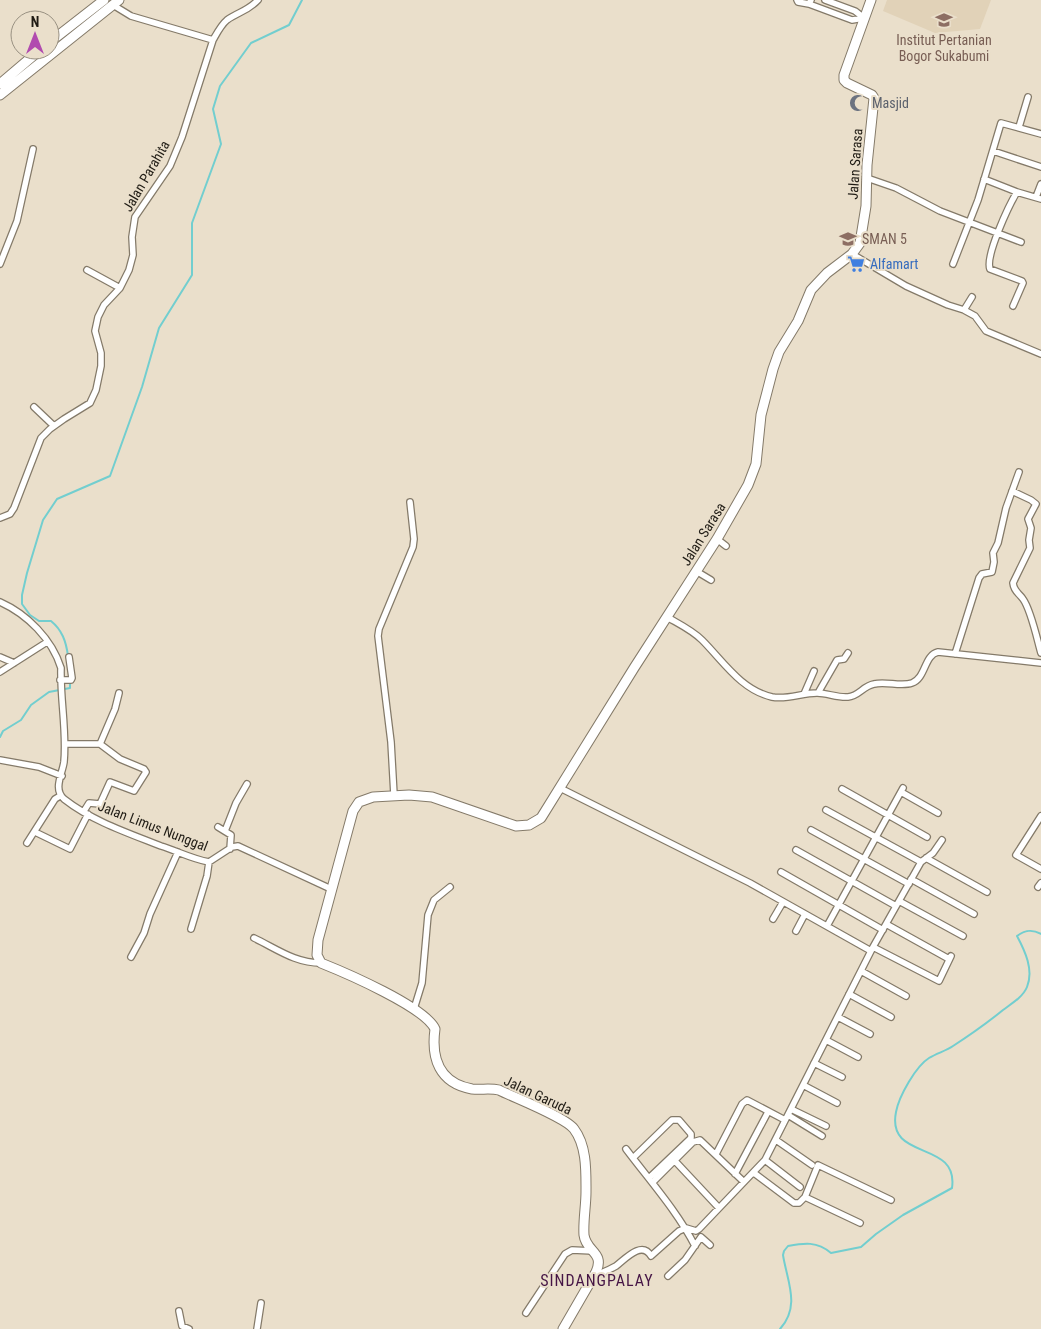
<svg xmlns="http://www.w3.org/2000/svg" width="1041" height="1329" font-family="'Roboto Condensed',sans-serif">
<style>
.built{fill:#e1d2b8}
.lines{fill:none;stroke-linecap:round;stroke-linejoin:round}
.stream{stroke:#72cecf;stroke-width:2}
.street-casing{stroke:#847a69;stroke-width:8}
.secondary-casing{stroke:#847a69;stroke-width:11}
.primary-casing{stroke:#847a69;stroke-width:11}
.street{stroke:#fff;stroke-width:5.5}
.secondary{stroke:#fff;stroke-width:9}
.primary{stroke:#fff;stroke-width:9}
.labels{text-anchor:middle;stroke-width:4;stroke-linejoin:round;paint-order:stroke}
.education-label{font-size:14px;fill:#785e54;stroke:#eadfcb}
.worship-label{font-size:14px;fill:#5b616d;stroke:#eadfcb;text-anchor:start}
.street-label{font-size:14px;fill:#1f1b14;stroke:#eadfcb}
.shop-label{font-size:14px;fill:#366cbe;stroke:#eadfcb;text-anchor:start}
.quarter-label{font-size:16px;letter-spacing:1px;fill:#451545;stroke:#eadfcb}
</style>
<rect width="100%" height="100%" fill="#eadfcb"/>
<!-- built -->
<path class="built" d="M887 0H991L980 29 935 33 883 11Z"/>
<g class="lines">
<!-- stream -->
<path class="stream" d="M68 656C66 641 62 630 51 621H39L30 615 22 604V595L27 573 43 520 57 499 110 476 142 387 159 328 192 275V223L221 144 213 109 220 86 251 43 289 25 302 0
M0 737 3 731 21 720 31 705 49 692 70 688V680
M780 1329C801 1306 787 1281 783 1255L784 1251 788 1246C804 1243 817 1241 831 1253L861 1247 876 1234 903 1215 952 1188C959 1139 886 1162 896 1112 899 1096 916 1066 929 1058 937 1053 946 1051 953 1046 970 1035 987 1023 1003 1010 1011 1004 1023 997 1027 987 1034 970 1025 951 1017 936 1025 930 1032 929 1041 934"/>
<!-- street casing -->
<g class="street-casing">
<path id="street" d="M797 0 798 2 809 4 811 0
M825 0 855 11 864 18
M809 4 852 20 864 18
M113 5 131 16 213 40
M1019 127 1028 97
M993 151 1041 167
M867 178 896 188 940 211 1021 242
M984 179 1017 192
M1036 197 1041 184
M852 254 906 286 948 305 964 310 972 297
M0 264 17 221 33 149
M953 264 978 200 1001 123 1041 134
M87 270 120 288
M1013 306 1023 283 1022 281 990 269C985 256 1009 205 1017 192L1041 199
M964 310 975 316 986 331 1041 354
M34 407 54 426
M1012 491 1031 500 1036 504 1028 519 1031 528 1029 540 1030 548 1013 583C1014 592 1019 593 1023 599 1031 610 1037 639 1041 653
M0 518 10 514 14 508 41 438 50 429 64 419 90 403 96 390 101 366V353L95 331 98 317 104 305 120 288 129 270 133 255 132 237 135 217 170 166 182 137 213 40C217 33 221 25 227 20 238 12 248 11 258 0
M717 539 726 546
M696 571 711 580
M0 602C27 614 52 639 61 668 60 699 67 731 64 762 62 775 53 789 64 799 92 821 128 833 161 846 177 851 192 859 209 862L232 847 238 846 331 889
M667 617C679 624 692 630 702 640 723 661 741 690 772 697 787 700 802 693 817 693 827 693 838 698 848 697 859 696 863 686 874 684 886 681 901 687 912 683 926 678 924 655 938 652L1041 663
M955 654 979 578 982 574 992 572 994 562 993 553 998 543 1006 508 1019 472
M0 657 14 663
M0 672 47 642
M60 680H71L72 678 69 657
M818 693 837 660 844 659 848 653
M804 694 814 671
M65 744H100L115 709 119 693
M0 760 39 767 62 776
M560 788 750 883 871 951
M842 789 927 837
M901 792 938 813
M394 795 391 742 378 636 379 629 413 547 414 539 410 502
M826 810 921 862
M84 811 89 803 100 804 110 782 134 791 146 772 144 769 120 759 100 744
M1041 816 1016 855 1041 869
M218 827 231 835 230 849
M811 830 909 884
M225 831 236 803 247 784
M35 832 70 849 88 814
M27 843 55 799 60 796
M796 850 896 906
M926 858 987 892
M781 872 883 930
M911 879 974 914
M1038 887 1041 883
M899 901 963 936
M773 919 783 902
M886 924 949 959
M827 926 903 788
M191 929 207 876 209 862
M796 931 805 914
M254 938C277 949 295 963 321 963
M873 947 939 981 951 956
M131 957 144 933 150 914 178 852
M861 971 906 996
M849 994 891 1017
M414 1009 422 983 428 915 434 900 450 887
M838 1017 870 1034
M826 1040 858 1057
M814 1063 842 1077
M803 1085 837 1103
M791 1109 826 1126
M788 1115 822 1136
M776 1140 812 1165
M626 1149C650 1181 677 1211 695 1246
M716 1154 742 1104 747 1100 785 1120
M633 1158 672 1120H679L691 1134V1138L649 1178
M765 1160 800 1187
M675 1161 719 1208
M754 1173 794 1203H799L805 1197 818 1165 891 1200
M735 1174 768 1112
M653 1182 693 1142 700 1140 744 1182
M805 1197 860 1223
M594 1276C601 1273 609 1270 616 1266 625 1259 642 1240 651 1256L679 1231 686 1228 696 1231 699 1229 765 1160 873 947 921 862 933 853 942 840
M668 1276 685 1260 701 1237 710 1245
M179 1311 182 1326 189 1329
M526 1313 565 1254 572 1250 593 1251
M257 1329 261 1303"/>
</g>
<!-- secondary casing -->
<g class="secondary-casing">
<path id="secondary" d="M563 1329 596 1272C605 1252 586 1252 584 1235 583 1221 586 1206 586 1192 586 1172 587 1146 574 1129 565 1117 515 1098 499 1090 490 1088 481 1090 472 1089 439 1083 431 1058 435 1029 425 1007 346 973 321 963L317 955 318 940 353 811 359 802 373 797 409 795 432 797 516 826 529 825 541 818 634 668 717 539 748 485 756 464 761 415 773 369 779 352 798 321 811 290 827 273 852 254 860 243 866 206 867 165 874 98 872 95 847 83 844 80V75L871 0"/>
</g>
<!-- primary casing -->
<g class="primary-casing">
<path id="primary" d="M50 42 104 0
M0 84 40 50
M0 95 119 0"/>
</g>
<!-- street -->
<use href="#street" class="street"/>
<!-- secondary -->
<use href="#secondary" class="secondary"/>
<!-- primary -->
<use href="#primary" class="primary"/>
</g>
<!-- icons -->
<defs>
<g id="university-bare" transform="scale(1.35)"><path d="M0-5L7-2L0 1L-7-2ZM-4 1L0 2.5L4 1V4Q0 6-4 4Z" fill="#8d6e63" stroke="#eadfcb" stroke-width="2.5" paint-order="stroke"/></g>
<g id="mosque-bare" transform="scale(1.35)"><path d="M3.5-4.9A6 6 0 1 0 3.5 4.9A5 5 0 1 1 3.5-4.9Z" fill="#6b7280" stroke="#eadfcb" stroke-width="2.5" paint-order="stroke"/></g>
<g id="school-bare" transform="scale(1.35)"><path d="M0-5L7-2L0 1L-7-2ZM-4 1L0 2.5L4 1V4Q0 6-4 4Z" fill="#8d6e63" stroke="#eadfcb" stroke-width="2.5" paint-order="stroke"/></g>
<g id="supermarket-bare" transform="scale(1.35)"><path d="M-6-5.5h2.5l.6 2H6L4.5 2H-2.5L-4.4-4H-6ZM-1.5 3.2a1.3 1.3 0 1 0 .1 0ZM3 3.2a1.3 1.3 0 1 0 .1 0Z" fill="#3f7fe0" stroke="#eadfcb" stroke-width="2.5" paint-order="stroke"/></g>
</defs>
<g fill-rule="evenodd">
<use href="#university-bare" x="944" y="20"/>
<use href="#mosque-bare" x="858" y="103"/>
<use href="#school-bare" x="848" y="239"/>
<use href="#supermarket-bare" x="856" y="264"/>
</g>
<g class="labels">
<!-- education labels -->
<g class="education-label">
<text x="944" y="45">Institut Pertanian<tspan x="944" dy="16">Bogor Sukabumi</tspan></text>
<text x="862" y="244" text-anchor="start">SMAN 5</text>
</g>
<!-- worship labels -->
<g class="worship-label">
<text x="872" y="108">Masjid</text>
</g>
<!-- street labels -->
<g class="street-label">
<text transform="translate(855 164) rotate(-86)" y="5">Jalan Sarasa</text>
<text transform="translate(146 176) rotate(-60)" y="5">Jalan Parahita</text>
<text transform="translate(703 534) rotate(-58)" y="5">Jalan Sarasa</text>
<text transform="translate(153 826) rotate(21)" y="5">Jalan Limus Nunggal</text>
<text transform="translate(538 1095) rotate(25)" y="5">Jalan Garuda</text>
</g>
<!-- shop labels -->
<g class="shop-label">
<text x="870" y="269">Alfamart</text>
</g>
<!-- quarter labels -->
<g class="quarter-label">
<text x="597" y="1286">SINDANGPALAY</text>
</g>
</g>
<!-- north arrow -->
<g transform="translate(35 35)"><circle r="24" fill="#eadfcb" stroke="#999182"/>
<path d="M0-4L9 19L0 12L-9 19Z" fill="#b14baf"/>
<text y="-8" font-size="14" font-weight="bold" text-anchor="middle" fill="#1f1b14">N</text>
</g>
</svg>
